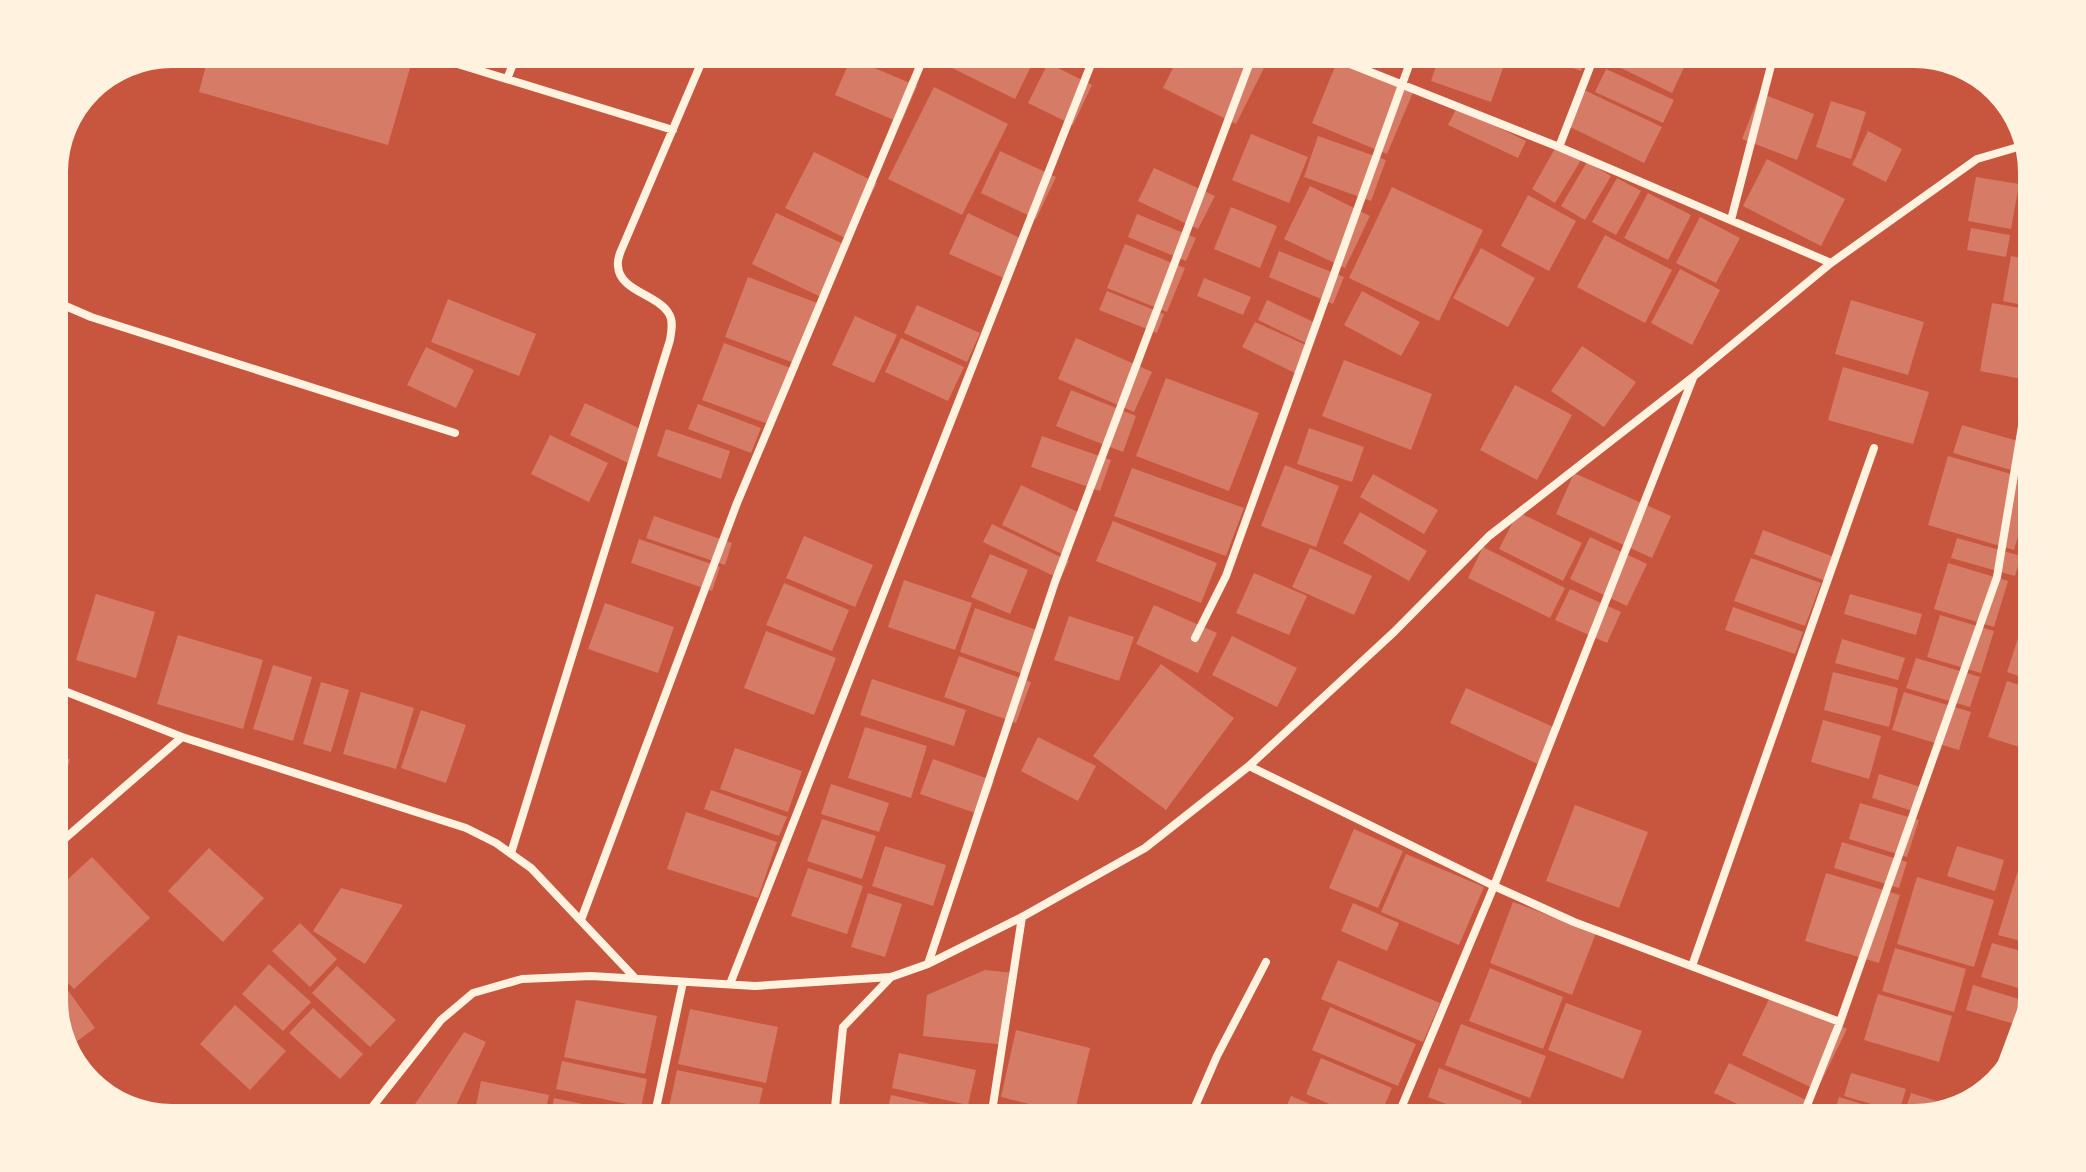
<svg xmlns="http://www.w3.org/2000/svg" width="2086" height="1172" font-family="Signika,sans-serif">
<style>
.building{fill:#d67c66}
.lines{fill:none;stroke-linecap:round;stroke-linejoin:round}
.minor{stroke:#fff3e0;stroke-width:8}
</style>
<rect width="100%" height="100%" fill="#c8553d"/>
<!-- building -->
<path class="building" d="M209 54H414L388 145 199 92Z
M952 54H1037L1015 99 946 65Z
M1180 54H1271L1236 124 1163 88Z
M1440 54H1508L1491 102 1431 81Z
M1535 54H1587L1581 71Z
M1626 54H1678L1688 59 1672 93 1619 67Z
M851 58 917 86 901 123 835 95Z
M1338 59 1414 90 1387 154 1312 123Z
M1048 63 1092 85 1073 125 1028 103Z
M1606 69 1674 100 1663 123 1595 92Z
M934 87 1008 124 962 215 888 179Z
M1584 90 1662 127 1644 163 1566 125Z
M1760 93 1814 114 1797 160 1742 139Z
M1831 101 1866 112 1851 159 1816 147Z
M1457 107 1526 141 1518 158 1448 125Z
M1868 131 1902 149 1886 182 1852 165Z
M1251 134 1308 157 1289 203 1232 180Z
M1318 136 1386 160 1371 201 1304 177Z
M1557 145 1581 160 1555 203 1532 189Z
M1000 151 1056 177 1036 219 981 193Z
M814 152 877 183 849 240 785 208Z
M1767 159 1845 199 1821 246 1743 206Z
M1587 162 1611 176 1585 220 1561 206Z
M1154 168 1215 196 1198 229 1138 201Z
M1976 177 2019 184 2011 229 1968 221Z
M1617 178 1641 191 1616 235 1592 222Z
M1310 186 1370 216 1345 268 1284 239Z
M1392 187 1483 230 1439 321 1349 278Z
M1648 193 1691 215 1668 260 1624 238Z
M1528 195 1576 221 1549 271 1501 246Z
M1231 207 1277 226 1260 268 1214 249Z
M776 213 848 246 823 298 752 264Z
M968 213 1024 240 1006 279 949 254Z
M1137 214 1196 238 1186 261 1128 237Z
M1700 217 1740 238 1716 283 1676 263Z
M1971 228 2010 235 2006 257 1967 250Z
M1605 235 1672 270 1645 323 1577 287Z
M1125 244 1185 268 1167 312 1107 288Z
M1481 248 1535 278 1508 327 1453 298Z
M1279 251 1344 277 1333 304 1269 277Z
M2011 256 2032 260V307L2003 301Z
M1680 269 1720 290 1692 345 1651 323Z
M748 277 820 304 797 364 725 337Z
M1204 278 1251 297 1243 315 1197 296Z
M1107 291 1164 314 1157 333 1099 310Z
M1362 291 1420 322 1401 356 1344 325Z
M448 299 536 334 519 376 431 342Z
M1267 300 1320 325 1310 345 1258 320Z
M1851 300 1924 322 1908 375 1835 354Z
M1992 303 2032 310V381L1980 371Z
M917 305 980 333 967 362 904 333Z
M855 316 897 335 874 383 832 365Z
M1255 322 1310 347 1297 374 1242 347Z
M901 338 964 367 948 401 885 372Z
M1076 338 1152 372 1134 412 1058 379Z
M724 343 793 369 771 425 702 400Z
M1582 346 1636 382 1604 427 1551 391Z
M426 347 474 370 456 408 407 385Z
M1344 360 1432 394 1411 450 1322 416Z
M1843 367 1929 392 1913 444 1828 420Z
M1166 378 1259 413 1229 491 1136 456Z
M1515 385 1572 415 1537 480 1480 450Z
M1071 390 1136 416 1123 452 1056 426Z
M585 403 645 431 630 464 570 435Z
M698 404 761 428 751 453 688 429Z
M1962 425 2032 445V476L1953 453Z
M1309 428 1364 447 1352 482 1297 464Z
M666 429 730 451 721 479 657 456Z
M550 435 608 463 589 502 531 474Z
M1042 436 1111 460 1100 491 1031 467Z
M1948 456 2032 480V489L2014 550 1928 525Z
M1285 465 1339 486 1316 547 1261 526Z
M1132 468 1244 508 1226 556 1114 516Z
M1574 473 1671 516 1652 558 1556 514Z
M1373 474 1438 510 1424 534 1360 497Z
M1021 485 1084 515 1064 555 1002 525Z
M1360 512 1427 551 1409 581 1343 543Z
M1518 512 1582 543 1563 581 1499 549Z
M654 516 732 543 725 565 646 538Z
M1113 521 1217 563 1201 603 1096 561Z
M992 524 1069 561 1060 579 983 542Z
M1763 530 1834 557 1826 581 1754 554Z
M804 536 873 565 855 607 786 578Z
M1590 537 1647 564 1627 606 1570 579Z
M1957 538 2021 556 2015 576 1951 558Z
M639 539 720 567 712 591 631 563Z
M1483 547 1565 588 1550 618 1468 578Z
M1310 548 1372 576 1354 615 1292 587Z
M990 554 1028 570 1010 614 971 597Z
M1751 558 1821 583 1805 626 1734 601Z
M1948 563 2008 581 1994 627 1934 609Z
M1254 573 1307 596 1289 635 1236 613Z
M904 580 972 603 955 650 888 627Z
M784 583 849 610 832 651 766 625Z
M1570 589 1621 612 1607 643 1555 620Z
M96 594 155 612 136 678 76 660Z
M1850 594 1922 614 1916 635 1844 614Z
M2029 599 2032 600V629L2020 625Z
M605 603 674 627 658 673 588 649Z
M1154 605 1217 633 1198 673 1136 644Z
M1733 607 1803 632 1795 654 1725 630Z
M975 608 1042 632 1026 675 960 652Z
M1940 615 1994 631 1981 673 1927 657Z
M1069 616 1134 637 1119 681 1054 660Z
M766 631 836 658 814 715 744 688Z
M2020 632 2032 636V681L2007 672Z
M178 635 263 660 243 729 157 704Z
M1232 636 1297 668 1277 707 1212 675Z
M1842 639 1905 658 1898 680 1835 663Z
M959 656 1031 682 1016 723 944 697Z
M1916 658 1980 677 1970 707 1906 688Z
M1161 664 1234 718 1166 810 1093 756Z
M273 665 312 677 293 741 253 729Z
M1833 672 1898 688 1889 727 1824 710Z
M872 679 966 710 954 746 860 715Z
M2007 681 2032 689V751L1988 737Z
M321 682 349 690 331 752 303 744Z
M1466 688 1558 729 1542 766 1450 723Z
M361 692 414 708 396 769 343 754Z
M1904 692 1971 712 1959 750 1892 730Z
M421 710 466 725 446 783 401 768Z
M1823 720 1881 736 1869 779 1811 762Z
M865 727 927 746 911 798 848 778Z
M1038 737 1096 766 1078 801 1021 771Z
M735 748 802 771 788 812 720 789Z
M54 756 70 759 55 820H54Z
M933 759 994 781 981 815 920 794Z
M1879 774 1924 788 1916 812 1872 798Z
M831 784 889 803 879 832 821 814Z
M711 790 787 817 779 836 704 809Z
M1860 803 1919 820 1907 857 1849 839Z
M1575 805 1648 832 1619 908 1546 881Z
M686 812 777 842 758 898 667 869Z
M822 819 876 836 862 879 807 861Z
M1354 829 1403 851 1378 908 1329 888Z
M1842 842 1907 862 1899 888 1834 868Z
M885 846 946 865 933 906 872 886Z
M1957 846 2004 860 1995 891 1947 876Z
M209 848 264 898 223 942 168 891Z
M1406 854 1484 887 1459 945 1381 912Z
M92 857 150 918 74 989 54 969V892Z
M2020 864 2032 868V944L1998 935Z
M808 868 863 886 847 934 791 916Z
M1826 873 1900 895 1879 963 1805 941Z
M1917 877 1994 900 1974 967 1897 944Z
M341 888 403 905 365 964 313 931Z
M868 893 902 904 885 957 851 947Z
M1513 902 1596 933 1572 995 1490 963Z
M1353 903 1399 923 1387 951 1341 931Z
M300 923 337 959 310 987 272 951Z
M1992 943 2032 954V992L1981 977Z
M1895 948 1966 969 1954 1012 1882 991Z
M1338 960 1440 1003 1423 1042 1321 999Z
M269 964 311 1002 283 1031 242 994Z
M337 966 396 1020 370 1047 312 993Z
M1490 968 1563 997 1543 1049 1469 1021Z
M985 970 1013 973 1005 1045 923 1036 927 995Z
M62 982 95 1028 68 1048 54 1008V987Z
M1973 985 2032 1003 2025 1027 1966 1010Z
M1772 993 1847 1029 1817 1090 1742 1055Z
M1878 994 1952 1016 1939 1062 1864 1040Z
M576 1000 657 1016 645 1074 564 1057Z
M1566 1003 1642 1031 1623 1079 1548 1050Z
M235 1005 286 1051 250 1090 200 1044Z
M1330 1007 1416 1044 1398 1086 1312 1050Z
M313 1008 363 1054 340 1079 289 1033Z
M690 1009 778 1027 766 1083 678 1064Z
M1461 1024 1546 1056 1530 1098 1445 1065Z
M1016 1030 1090 1048 1074 1115 1001 1097Z
M464 1032 486 1042 450 1118H428L411 1110Z
M899 1053 976 1070 968 1105 892 1088Z
M1321 1058 1392 1088 1379 1118H1362L1306 1094Z
M562 1061 647 1079 641 1107 556 1089Z
M1729 1063 1810 1102 1802 1118H1767L1714 1093Z
M1439 1068 1522 1101 1516 1118H1482L1428 1097Z
M677 1070 763 1088 756 1118H695L668 1112Z
M1851 1073 1906 1089 1899 1112 1844 1096Z
M481 1081 549 1095 544 1118H484L474 1116Z
M1911 1093 1956 1107 1915 1118 1903 1117Z
M891 1095 970 1113 968 1118H886Z
M1291 1096 1343 1118H1281Z
M1839 1097 1898 1115 1897 1118H1833Z
M554 1098 643 1117V1118H550Z
M991 1103 1057 1117V1118H988Z
M1209 1106 1237 1118H1203Z"/>
<g class="lines">
<!-- minor -->
<path class="minor" d="M425 54 673 130
M1325 54 1559 147 1831 263
M507 79 517 54
M1559 147 1595 54
M1731 220 1774 54
M54 301 91 317 455 433
M1195 638 1226 576 1413 54
M54 687 182 737
M1249 766 1494 886 1574 922 1840 1022
M54 848 182 737 466 828 496 843 531 868 635 978
M511 853 670 340C671 332 674 322 669 314 659 295 619 291 618 266 617 261 619 257 620 253L705 54
M581 920 737 503 925 54
M928 964 1055 582 1253 54
M1692 966 1874 448
M730 984 1095 54
M1995 1081 2032 981
M361 1118 373 1106 441 1020 473 993 522 979 591 976 755 986 891 977 928 964 1022 917 1145 848 1249 766 1394 632 1489 536 1693 377 1831 263 1977 159 2025 145
M654 1118 683 982
M834 1118 843 1027 891 977
M991 1118 1022 917
M1190 1118 1217 1056 1266 962
M1397 1118 1494 886 1693 378
M1802 1118 1840 1022 1997 577 2032 366"/>
</g>
<!-- crop -->
<path d="M0 0H2086V1172H0ZM172 68H1914A104 104 0 0 1 2018 172V1000A104 104 0 0 1 1914 1104H172A104 104 0 0 1 68 1000V172A104 104 0 0 1 172 68Z" fill="#fff3e0" fill-rule="evenodd"/>
</svg>
